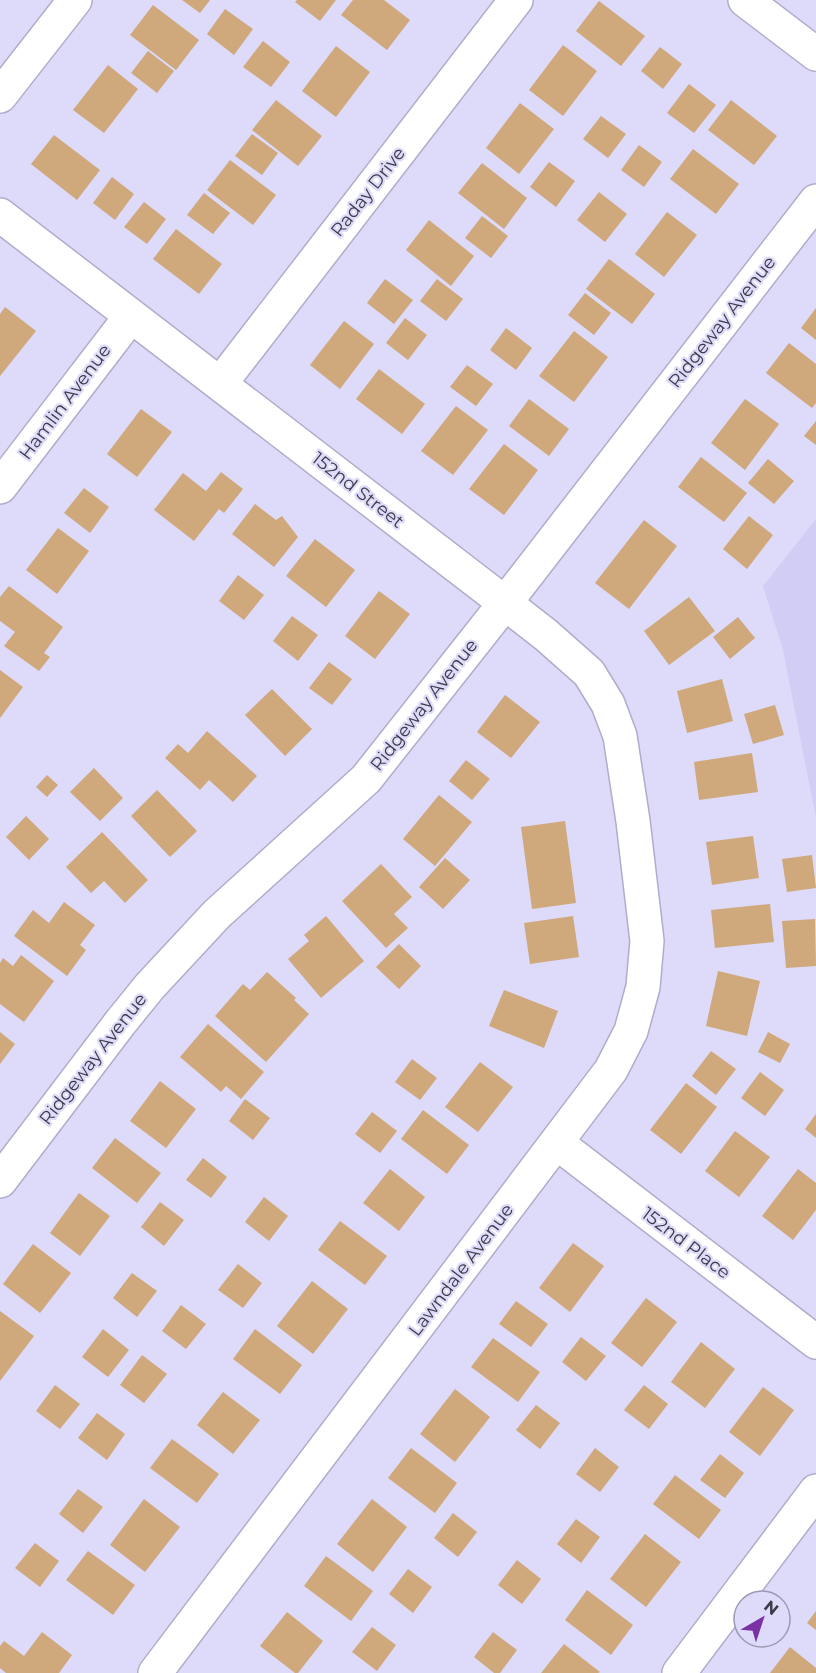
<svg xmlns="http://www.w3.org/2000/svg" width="816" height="1673" font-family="Montserrat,sans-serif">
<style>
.built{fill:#d2cdf4}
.building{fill:#cfa87b}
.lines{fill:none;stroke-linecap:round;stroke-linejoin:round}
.minor-casing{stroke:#b0accb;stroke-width:36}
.minor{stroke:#fff;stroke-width:33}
.labels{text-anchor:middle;stroke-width:4.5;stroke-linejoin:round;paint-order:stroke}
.street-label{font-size:18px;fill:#3b3a46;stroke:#dddafa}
</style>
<rect width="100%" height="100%" fill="#dddafa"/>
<!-- built -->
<path class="built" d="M816 519V818L783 650 763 586Z"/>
<!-- building -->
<path class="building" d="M182 0H210L200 13Z
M297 0H336L320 21 295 2Z
M353 0H384L410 20 387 50 341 15Z
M599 1 645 36 621 66 576 31Z
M153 5 199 40 176 70 130 35Z
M225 9 253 29 234 55 207 34Z
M263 41 290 62 271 87 243 67Z
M563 45 597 71 563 116 529 90Z
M336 46 370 72 336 117 302 91Z
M660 47 682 64 663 89 641 71Z
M148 51 174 71 157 93 131 73Z
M108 65 138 89 104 133 73 110Z
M689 84 716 105 694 133 667 113Z
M276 100 322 136 298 166 252 130Z
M731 100 777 136 754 165 708 130Z
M520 103 554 129 519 174 486 148Z
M601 116 626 134 608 158 583 139Z
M252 134 278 153 262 175 235 156Z
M54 135 100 170 77 200 31 164Z
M639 145 662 162 644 187 621 170Z
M693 149 739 184 716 214 670 179Z
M230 160 276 195 253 225 207 190Z
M549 162 575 181 556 207 530 187Z
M482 163 527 198 504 229 458 193Z
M112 177 134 194 115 220 93 203Z
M599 192 627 214 605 242 577 220Z
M204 193 230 213 213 234 187 215Z
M144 202 166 219 147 244 124 227Z
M667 212 697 235 664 277 635 254Z
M482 216 508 236 491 258 465 238Z
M429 220 474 256 451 286 406 250Z
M176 229 222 264 199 294 153 259Z
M609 259 655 294 632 324 586 289Z
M385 279 413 300 394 324 367 303Z
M437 279 463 299 446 321 420 301Z
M585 293 611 313 594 335 568 315Z
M5 307 36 331 0 376V314Z
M816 308V340L801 328Z
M405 318 427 335 408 360 386 343Z
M344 321 374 344 340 389 310 365Z
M506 328 532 348 516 370 490 350Z
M574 331 608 357 574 402 539 376Z
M789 343 816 364V403L812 408 766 373Z
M467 365 493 384 476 406 450 387Z
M379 369 425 404 402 434 356 399Z
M529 399 569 429 549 456 509 426Z
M745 399 779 424 745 470 711 443Z
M456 406 488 430 453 475 421 451Z
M141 409 172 432 137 477 107 454Z
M816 421V445L804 436Z
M504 444 538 470 504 515 469 489Z
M701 457 747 493 724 522 678 487Z
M768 459 794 481 774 504 748 483Z
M221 472 243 489 224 513 219 509 194 541 154 510 183 473 206 491Z
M84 488 109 507 90 533 64 513Z
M255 504 276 520 282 516 298 537 274 567 232 534Z
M749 516 773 535 747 569 723 549Z
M644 520 677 546 629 609 595 583Z
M58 528 89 551 57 594 26 570Z
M315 539 355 570 326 607 286 576Z
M238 575 264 595 244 620 219 601Z
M9 586 63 627 44 653 50 657 39 671 4 646 15 632 0 621V597Z
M379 591 410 614 375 659 345 636Z
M689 597 715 631 669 665 644 631Z
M292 616 318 635 298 661 273 641Z
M738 617 755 638 730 659 713 637Z
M329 662 352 679 332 705 309 688Z
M0 670 23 687 0 718Z
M722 679 733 721 687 733 677 691Z
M272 689 312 729 285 756 245 715Z
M505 695 540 722 511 758 477 732Z
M775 705 784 735 753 744 744 714Z
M207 731 257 776 233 802 209 780 200 790 165 758 178 744 188 753Z
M752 753 758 792 699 800 694 762Z
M466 760 490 779 472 800 449 781Z
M94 768 123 798 100 821 70 792Z
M47 775 58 785 47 797 36 787Z
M157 790 197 831 170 857 131 816Z
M439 795 472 822 435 866 403 839Z
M26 816 49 839 29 860 6 837Z
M565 821 576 903 532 909 521 827Z
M102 832 148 880 125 903 104 881 91 893 66 867Z
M753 836 759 878 712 885 706 842Z
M812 855 816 888 787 892 782 859Z
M445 858 470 880 443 909 419 887Z
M381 864 412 897 394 914 408 928 386 948 342 901Z
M64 902 95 925 80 945 86 950 67 976 14 936 33 910 49 923Z
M770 904 774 942 715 948 711 910Z
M326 916 364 961 321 998 288 959 309 941 304 935Z
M573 916 579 957 530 964 524 923Z
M815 919 816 966 786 968 782 921Z
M399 944 421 966 399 989 376 967Z
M21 955 54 981 24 1022 0 1004V963L3 958 13 966Z
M718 971 760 981 747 1036 706 1026Z
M267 972 296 998 294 1000 309 1014 266 1062 215 1016 243 984 250 990Z
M504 990 558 1011 544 1048 489 1026Z
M208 1024 264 1072 241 1099 226 1086 221 1092 180 1057Z
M0 1032 15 1044 0 1064Z
M768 1032 790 1044 780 1063 758 1052Z
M711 1051 736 1069 716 1095 692 1076Z
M412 1059 437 1078 420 1100 395 1082Z
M480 1062 513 1087 478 1132 445 1107Z
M760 1072 784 1090 765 1116 741 1098Z
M160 1081 196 1109 166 1148 130 1121Z
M686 1083 717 1107 681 1154 650 1130Z
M245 1099 270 1118 253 1140 229 1121Z
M423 1110 469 1145 447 1174 401 1139Z
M372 1112 397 1131 380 1153 355 1134Z
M816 1114V1138L805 1129Z
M735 1131 770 1157 739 1197 705 1171Z
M115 1138 161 1173 137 1203 92 1168Z
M203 1158 227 1177 211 1198 186 1180Z
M390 1169 425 1197 399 1231 363 1203Z
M798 1169 816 1183V1210L793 1240 762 1216Z
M79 1193 110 1216 80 1256 50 1233Z
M264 1197 288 1216 269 1241 245 1222Z
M160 1202 184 1220 164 1246 141 1227Z
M340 1221 387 1256 365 1285 318 1250Z
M573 1243 604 1266 570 1312 539 1288Z
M33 1244 71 1273 40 1313 3 1284Z
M238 1264 262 1283 243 1308 218 1290Z
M132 1273 157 1291 137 1317 113 1298Z
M312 1281 348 1309 313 1354 277 1326Z
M646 1298 677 1322 642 1367 611 1343Z
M516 1301 548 1324 531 1347 499 1324Z
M181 1305 206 1324 186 1349 162 1331Z
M0 1311 34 1336 0 1381Z
M103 1329 129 1350 108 1377 82 1357Z
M255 1329 302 1365 280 1394 233 1359Z
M581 1337 606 1356 586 1381 562 1362Z
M493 1338 540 1372 518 1402 471 1367Z
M701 1342 735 1369 705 1408 671 1382Z
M142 1355 167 1374 144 1403 120 1385Z
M55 1385 80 1404 60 1429 36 1411Z
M644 1385 668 1404 649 1429 624 1410Z
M763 1387 794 1410 760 1456 729 1432Z
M455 1389 490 1417 455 1462 420 1434Z
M223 1392 260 1420 233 1454 197 1425Z
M536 1405 560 1423 540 1449 516 1430Z
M97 1413 125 1434 107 1460 78 1438Z
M172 1439 219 1474 197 1503 150 1468Z
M411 1448 457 1483 435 1513 388 1478Z
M595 1448 619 1467 600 1492 576 1474Z
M720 1454 744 1473 725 1498 700 1480Z
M675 1475 721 1510 699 1539 653 1504Z
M78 1489 103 1507 83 1533 59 1514Z
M144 1499 180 1527 145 1572 110 1545Z
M372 1499 407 1527 373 1572 337 1544Z
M453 1513 477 1532 458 1557 434 1538Z
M576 1519 600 1537 581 1563 557 1544Z
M645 1534 681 1562 646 1607 610 1579Z
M35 1543 59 1561 40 1587 15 1568Z
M88 1551 135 1585 113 1615 66 1580Z
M326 1556 373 1591 351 1621 304 1586Z
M517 1560 541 1579 522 1604 498 1585Z
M408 1569 432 1587 413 1613 389 1594Z
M587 1590 633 1625 611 1655 565 1620Z
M816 1611V1630L807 1623Z
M287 1612 323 1641 298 1673H295L260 1646Z
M372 1627 396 1645 377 1671 352 1652Z
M42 1632 72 1655 59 1673H6L0 1668V1646L4 1641 24 1656Z
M493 1632 517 1650 500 1673H494L474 1657Z
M564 1644 600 1672 598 1673H541Z
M790 1647 816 1668V1673H770Z"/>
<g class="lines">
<!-- minor casing -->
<g class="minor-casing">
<path id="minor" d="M745 0 816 54
M0 96 75 0
M0 215 505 603 546 635 589 673 608 704 620 736 633 821 647 941 643 987 631 1031 611 1070 155 1673
M220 384 516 0
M0 487 131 316
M557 1143 816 1342
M0 1181 120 1023 150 986 217 914 366 779 505 603 816 201
M679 1673 816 1491"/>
</g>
<!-- minor -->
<use href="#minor" class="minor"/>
</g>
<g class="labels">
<!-- street labels -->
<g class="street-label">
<text transform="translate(368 192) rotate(-52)" y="6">Raday Drive</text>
<text transform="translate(722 322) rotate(-52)" y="6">Ridgeway Avenue</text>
<text transform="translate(65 402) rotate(-53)" y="6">Hamlin Avenue</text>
<text transform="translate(358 490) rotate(38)" y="6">152nd Street</text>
<text transform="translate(424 705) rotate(-52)" y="6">Ridgeway Avenue</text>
<text transform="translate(93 1059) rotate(-52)" y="6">Ridgeway Avenue</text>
<text transform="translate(686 1243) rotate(37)" y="6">152nd Place</text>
<text transform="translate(461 1270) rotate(-53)" y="6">Lawndale Avenue</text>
</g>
</g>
<!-- north arrow -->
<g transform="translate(762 1619) rotate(39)"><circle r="28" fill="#dddafa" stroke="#9c9ab2" stroke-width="1.5"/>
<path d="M0-4.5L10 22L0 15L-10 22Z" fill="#7931a4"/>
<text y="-9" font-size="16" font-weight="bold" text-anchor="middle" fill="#3b3a46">N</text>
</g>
</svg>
